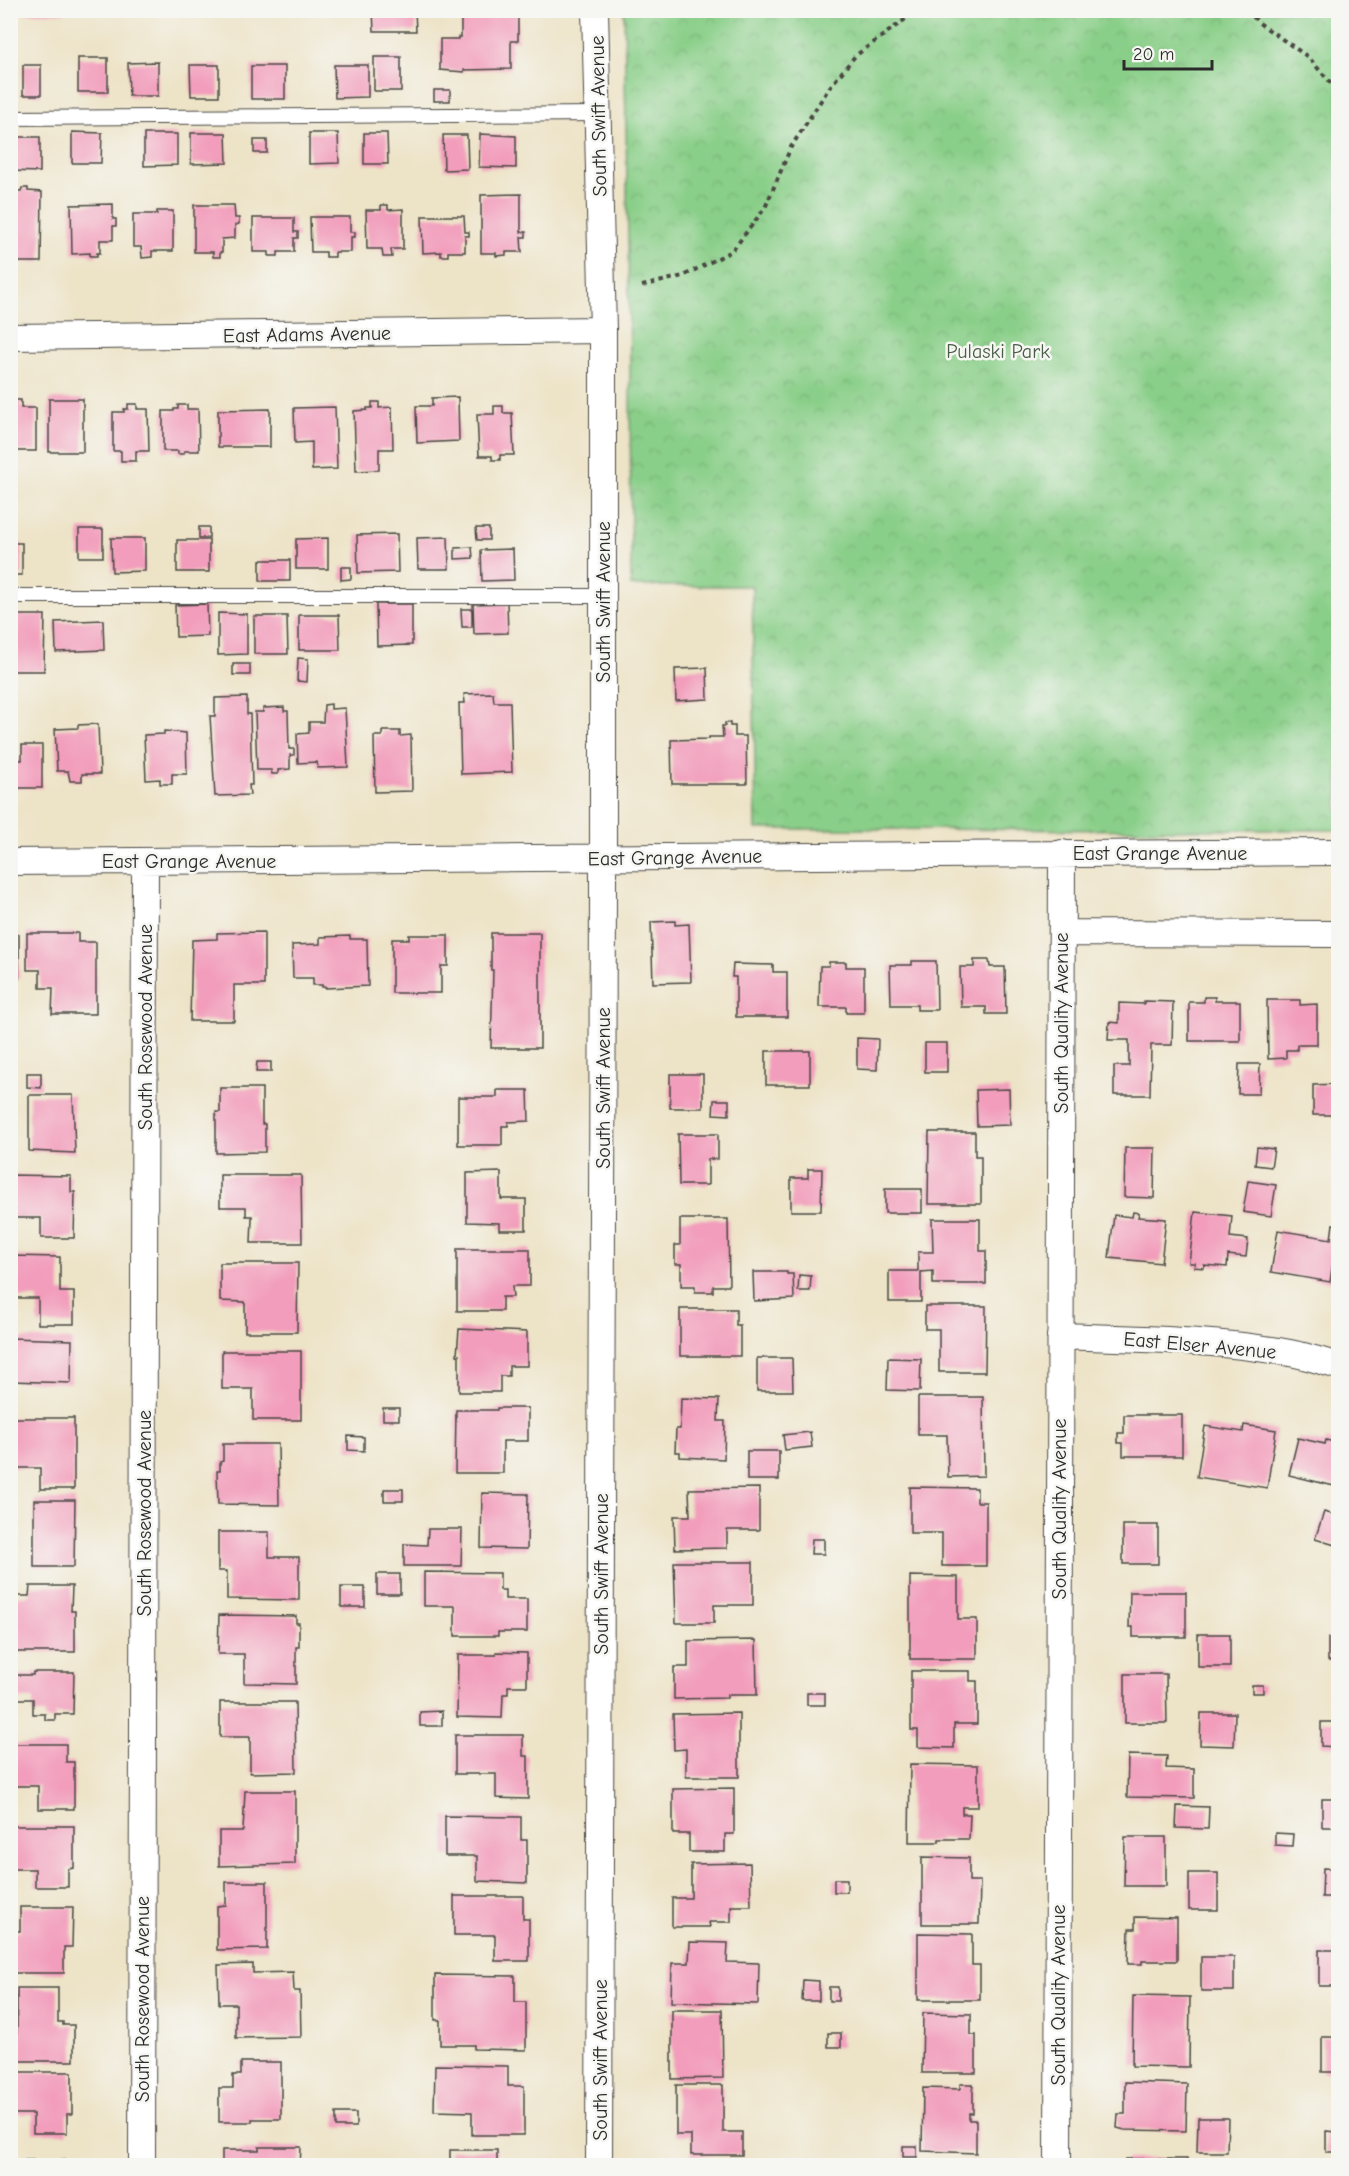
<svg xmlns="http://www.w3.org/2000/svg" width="1349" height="2176" font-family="'Comic Neue',sans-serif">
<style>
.park{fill:url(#park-crowns);stroke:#5a7d5a;stroke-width:1.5}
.building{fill:#f29dbb}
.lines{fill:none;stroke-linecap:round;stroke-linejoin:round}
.service-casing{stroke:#484742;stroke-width:16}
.minor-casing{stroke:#484742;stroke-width:28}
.path{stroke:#484742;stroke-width:4;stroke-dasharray:4.5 4.5;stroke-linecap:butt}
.service{stroke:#fff;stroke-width:14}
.minor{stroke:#fff;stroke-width:26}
.labels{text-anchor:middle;stroke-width:5;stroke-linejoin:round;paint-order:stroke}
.street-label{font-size:20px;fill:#2b2b2b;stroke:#f6f6f2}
.park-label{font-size:20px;fill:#485c47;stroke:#f6f6f2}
</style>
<defs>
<pattern id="park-crowns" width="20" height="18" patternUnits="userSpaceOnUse" patternTransform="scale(1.5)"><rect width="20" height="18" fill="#8acf89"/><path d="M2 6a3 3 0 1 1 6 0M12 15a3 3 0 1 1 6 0" fill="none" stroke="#77b276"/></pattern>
</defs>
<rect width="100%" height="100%" fill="#f6f6f2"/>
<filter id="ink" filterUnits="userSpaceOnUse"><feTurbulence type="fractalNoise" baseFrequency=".0167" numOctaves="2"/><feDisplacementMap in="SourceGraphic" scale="12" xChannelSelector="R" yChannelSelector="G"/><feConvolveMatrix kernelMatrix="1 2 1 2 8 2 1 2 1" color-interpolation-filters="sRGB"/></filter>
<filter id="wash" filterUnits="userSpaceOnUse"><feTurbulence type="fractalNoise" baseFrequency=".008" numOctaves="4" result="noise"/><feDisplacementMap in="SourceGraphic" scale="24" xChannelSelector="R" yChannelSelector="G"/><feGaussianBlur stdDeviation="1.35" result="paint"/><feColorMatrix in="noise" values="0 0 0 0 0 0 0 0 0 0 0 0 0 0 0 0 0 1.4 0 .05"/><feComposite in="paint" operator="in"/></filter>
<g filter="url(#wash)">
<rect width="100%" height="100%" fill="#ede3c7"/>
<!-- park -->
<path class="park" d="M624 11H1338V830L756 829 752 586H631L630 360Z"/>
<g id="blocks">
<!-- building -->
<path class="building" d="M22 10H64V13H22Z
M133 10H174V13H133Z
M373 10H415L416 31H374Z
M461 10H518V41H511V69L464 70V72L440 70V39H458V37H461Z
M374 57H401V91H374Z
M78 58H108V92H78Z
M158 62V96H129L128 63Z
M23 65H41V95H23Z
M190 65H219V96H191Z
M334 65H368V97L335 98Z
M251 66H285V99H251Z
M434 90H450V101H434Z
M72 132 102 133 101 163H72Z
M191 133H226L227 163 191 164Z
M309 133H338L339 163 309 164Z
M364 133H387L388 164H364Z
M144 134H177V165L144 166Z
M480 134 516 136V168L479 167Z
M443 135H467L468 169 444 170Z
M10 137H40V172L10 171Z
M254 140H267V153H254Z
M22 188H28V191L42 192 41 262H10V191H21Z
M521 194V232H526V237H521L522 252H506V255L496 256V253H481V195Z
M113 204V219H116V226H113V240H100V253H97V256H90V253L72 254 71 205Z
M194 205H234L235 218H239V224L235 225V238L222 239V252H220V257H213V252H194Z
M381 205H388V210L403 209V249H391L392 257H383L382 249H367L366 210H381Z
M157 211H173V251H152V257L142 258 141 247H133V214H157Z
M422 216H464L465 232H469V236H465V252H448V256H441V252L423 253Z
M310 217H350V232H355V237H351V252H335V257H326V252H311Z
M253 218H294V232H298V238H294V252H278V256H269V252H253Z
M458 397 459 441 417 443 416 406H432V398Z
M49 399H83V452H49Z
M10 400H21V408H36V451H10Z
M372 402H379V408L392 407 393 449H379V470L356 471 354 411 367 410V408H372Z
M128 404H137V409H148L149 451H136V461H121V451H113V412H124V409H128Z
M178 405H187V409H198L199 451H184V454H178V451H163V411H174V409H178Z
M494 406H503V413H512L514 455H500V460H492V456H479L477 414H494Z
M335 407 337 469 312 470V442L295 443 294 408Z
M270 409V447H218V410Z
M199 527H209V538H199Z
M476 528H489V540H477Z
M79 529H103V557H79Z
M397 534 398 572 358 573 357 535Z
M448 537 449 569H418L417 538Z
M111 538H145V571L112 572Z
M328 538V569H296V539Z
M177 540H209V572H177Z
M10 543H22V575H10Z
M472 547 473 558 455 559V548Z
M513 549 514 580 482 581 481 550Z
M260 560H290V581H260Z
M341 567H351V579L341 580Z
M507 603 508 633 474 634 473 604Z
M207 604 208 636 176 637 175 605Z
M376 604H412V645L377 646Z
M461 609H472V627H462Z
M218 613 247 614V654L218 655Z
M10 615H45L44 671H10Z
M299 615H339L340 650H299Z
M254 616H287L288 654H254Z
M103 620 104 650 56 652 55 622Z
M298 658 308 659 307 682 297 681Z
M233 664H250V675H233Z
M707 668 708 699 676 701 675 669Z
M493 693 494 702H510L512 772 461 774 459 703H465L464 694Z
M247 697V714H250L252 785H249L250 795 215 796 210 716H215V698Z
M331 704V709L345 708 348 767 318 768 317 762 298 763 297 734 309 733V722H323L324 705Z
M284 707V711H288L289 749H294V755H290V769L278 770V774H272L271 770H257L255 712H263V708Z
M725 723H730V726H735V736H746L747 784H672L671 740 709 739V737H723L722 726H725Z
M98 724 100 774H82V781H70L68 771H57L55 729 78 728V725Z
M164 731 186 733 187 774H172V784H160V779L146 780 144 735 164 734Z
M382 731H400V736L411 735 412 791 375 792 374 736H382Z
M22 745H42V788H10V760H22Z
M675 921V925L689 924 691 982 653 983 651 922Z
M264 932V985H234V1021H190L192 940 217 939V933Z
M27 933H78V942H96V1014H52L53 988H40V970H27Z
M491 933H540V1048H491L493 970H491Z
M10 934 19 935V979L10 978Z
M409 935H448V966H441V993H392V939H409Z
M350 936V939H367L368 986 326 988V987H322V985H313V978H293L292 945 320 944V937Z
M974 960H989L990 967H1005L1006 1014H986V1007H961L960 967H974Z
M912 961H936L937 1010H917V1005H891L890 965H912Z
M829 962H846V967H864V1013H846V1007H819L820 966H829Z
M733 964 773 965V972H787V1017H736V977H732Z
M1204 997H1215V1001H1240V1041H1189V1002H1204Z
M1267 1000H1300V1005L1317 1004V1045H1297V1050H1286V1058L1268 1059Z
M1144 1001 1173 1002 1172 1045H1151L1150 1095H1114V1066H1129V1040H1108L1109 1022 1119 1023V1003L1144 1004Z
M857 1038 878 1039 877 1070 857 1069Z
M925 1043H947V1072H925Z
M766 1051H810V1085H766Z
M257 1062H271V1072H256Z
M1239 1064H1260L1259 1094H1238Z
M27 1073H41V1088L27 1087Z
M670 1074H703V1108H670Z
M1338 1084V1115H1313V1085Z
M220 1088H262V1124H265V1152L216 1153V1112H220Z
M1009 1089 1010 1125 977 1126 976 1090Z
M497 1090H528L529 1121 508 1122V1126H502V1145H458V1097H497Z
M29 1095H73L75 1153 29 1151Z
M714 1100H729V1115L713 1114Z
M929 1132H975V1156H981V1204H928Z
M678 1134H718V1159H708V1185H679Z
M1257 1147 1274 1149 1271 1167 1255 1165Z
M1125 1148H1155L1154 1198 1124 1197Z
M808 1169H822L821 1211H791V1178H808Z
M501 1172V1199H526V1230H499V1223L467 1222V1173Z
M10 1175 71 1176V1192H75L74 1238H41V1218H10Z
M220 1175H301L302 1243H251L252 1219V1216H246V1207H220Z
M1248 1181 1276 1185 1271 1216 1243 1212Z
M885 1189H922V1213H885Z
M1133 1212 1139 1213 1138 1217 1166 1219 1161 1263 1109 1258 1114 1215 1132 1217Z
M1195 1212 1232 1216 1230 1237 1248 1239 1246 1257 1228 1255 1227 1267 1204 1265V1268L1194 1267 1195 1263H1189Z
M680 1219H728L729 1286H713V1292H695V1286H681V1264H675V1245H680Z
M932 1219H980V1251H986V1284H933V1271L921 1272V1302H889V1271H918V1252H933Z
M1333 1224 1338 1225V1263L1333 1262 1330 1282 1271 1272 1278 1230 1331 1239Z
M457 1249H530V1286H512L513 1297H502V1311H457Z
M10 1256 60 1257V1292H74V1324H38V1298H10Z
M220 1263H298L297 1332H245V1302L220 1301Z
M753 1272H787V1274H793L794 1299 754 1301Z
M799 1275 811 1276 810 1291H798Z
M925 1306H986L985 1372H939V1329H925Z
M680 1309H736V1325H740V1356H680Z
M459 1329 527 1332V1366H509V1376H500V1392H459V1355H457Z
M10 1338 72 1340 71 1383 11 1381Z
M222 1351H301V1420H253V1389H222Z
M757 1358H792L793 1391H757Z
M888 1358 921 1359 920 1391 887 1390Z
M918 1397H983L984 1476 948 1477 947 1435H918Z
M681 1398 719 1399 718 1421H725L724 1459 680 1457V1452H675L676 1429H680Z
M383 1408H399V1420H383Z
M497 1408H528V1441H503V1473H455L456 1410H497Z
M1124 1415H1182V1456H1123V1443H1118V1433H1124Z
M10 1418H74V1489H40V1468H10Z
M1244 1425 1276 1430 1267 1488 1197 1477 1205 1426 1243 1432Z
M810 1432 812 1447 785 1450 783 1435Z
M348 1436 364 1437V1451L348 1450Z
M1298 1438 1325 1444 1326 1440 1338 1443V1487L1289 1475Z
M223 1444H278L279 1505 218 1504 217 1471H220V1462L223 1461Z
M747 1451H779V1480H747Z
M910 1487 977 1488V1502H986V1566H942V1533H910Z
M759 1488V1530H727V1548L675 1549 674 1516H690L689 1489Z
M384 1489H403V1501H384Z
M482 1493 528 1494 527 1549 481 1548Z
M34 1500H75L74 1567H34Z
M1324 1512 1338 1516V1533L1335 1545 1315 1539Z
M1123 1525H1158V1564H1123Z
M428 1529H462L461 1566H404V1544L427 1545Z
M218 1532H269V1557H299V1600L227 1599V1571H218Z
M812 1539H824V1554H811Z
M674 1562H753V1605H714V1623H676Z
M424 1572 500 1573V1590H505V1599H527V1632H498V1636H455V1606H424Z
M377 1574H400V1594H377Z
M910 1576 958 1577V1619H977V1659H910Z
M30 1586H72L71 1611H75V1652H10V1596H29Z
M341 1587H365V1607H341Z
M1130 1592H1186V1637H1133V1627H1129Z
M219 1615 296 1616V1623H299V1647H296V1684L244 1683V1654H218Z
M1198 1634H1230V1667H1198Z
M1328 1638H1338V1661H1328Z
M756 1640 757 1695H727V1698L674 1699V1667H688V1641Z
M496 1652 527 1653V1686H508V1694H503L502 1718 457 1717 458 1655H496Z
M1335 1669H1338V1708H1335Z
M911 1671H970V1681H977V1724H954V1748L918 1747V1730H911Z
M33 1672H74L73 1714H55V1720H45V1714H33V1699H11V1675H33Z
M1125 1674H1166L1167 1723H1125Z
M1252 1685H1263V1693H1252Z
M807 1693H825V1705H807Z
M220 1702H295L296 1772 250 1773V1737H220Z
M442 1711V1726H420V1712Z
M739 1713V1777H686V1749L674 1750 673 1714Z
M1201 1713H1235L1234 1746 1200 1745Z
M1321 1722H1338V1747L1321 1746Z
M455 1735H523V1756H528V1799L496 1798V1774H455Z
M10 1744H66V1762H74V1809H38V1786H10Z
M1128 1755 1167 1756 1166 1768 1194 1769V1798L1127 1797Z
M910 1764 978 1765V1807H962V1814H970L969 1839H939V1842H909Z
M734 1788V1834H725V1852H689V1834H673V1789Z
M245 1791H295V1864L219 1866V1831H243Z
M1322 1799H1338V1827H1322Z
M1177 1806 1209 1807 1208 1829 1176 1828Z
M445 1816 521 1817V1840H527V1883L477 1881V1856H445Z
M10 1826H74V1868L68 1869V1887H35V1869H10Z
M1275 1833 1293 1834 1292 1846 1275 1845Z
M1125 1837H1166V1886H1124Z
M922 1857 969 1858V1881H980L979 1924H922Z
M750 1863 751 1906H731V1922H709L710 1927H672V1898H691V1864Z
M1323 1868 1338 1869V1897H1322Z
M1189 1873H1218V1910H1189Z
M834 1879H847V1892H834Z
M226 1882H267V1949L217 1950V1906L226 1905Z
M454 1896H523V1919H529V1961H495V1935H454Z
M20 1907H73L72 1947H64V1973H10V1931H20Z
M1135 1917 1177 1918V1961H1142V1964H1128L1129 1929H1135Z
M918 1933 972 1934V1965H980V2000H918Z
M690 1942 728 1943 727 1962 759 1963 758 2004 671 2002 672 1963H689Z
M1319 1950H1338V1986H1319Z
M1201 1957H1234V1991H1201Z
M253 1964V1973L293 1972 294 1991H300L301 2037 236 2038V2004H219L218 1965Z
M435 1975 515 1976V2002H526V2050L474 2049V2045H440V2020H435Z
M803 1980 819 1981V2001H802Z
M829 1987H838V2001H829Z
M17 1988H58V2022H63V2025H74V2061H17Z
M1133 1996 1190 1997 1189 2067 1132 2066Z
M672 2010H722L723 2078 672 2079Z
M923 2013 971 2014V2035H976V2073H922Z
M828 2033H841V2047H828Z
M1322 2037H1338V2072H1322Z
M241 2062H281V2119H252V2122H219V2088H233V2075H241Z
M435 2065 508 2066V2086H524V2135H472V2112L434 2111Z
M10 2072H72V2114H67V2133H33V2114H10Z
M1125 2082 1187 2084 1186 2131 1125 2130 1117 2128 1118 2114H1125Z
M960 2084H973V2113H969V2120H976V2153L922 2151 923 2088 960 2089Z
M676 2085H723V2132H742V2155H691V2135H676Z
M336 2113H356V2127H336Z
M1198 2118H1228L1227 2152H1197Z
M1326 2131 1338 2132V2152H1326Z
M903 2146H917V2157H903Z
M259 2147H301L300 2166H222V2150H259Z
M450 2150H497V2166H450Z
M1126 2159H1187V2166H1126Z
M25 2160H74V2166H25Z
M928 2161H979V2166H928Z
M728 2162V2166H682V2163Z"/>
</g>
</g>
<g filter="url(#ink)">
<use href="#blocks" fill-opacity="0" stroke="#484742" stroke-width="1.5"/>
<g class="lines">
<!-- service casing -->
<g class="service-casing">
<path id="service" d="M10 118 598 114
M10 596H603"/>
</g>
<!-- minor casing -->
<g class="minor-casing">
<path id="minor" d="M595 10 603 330V894L599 2166
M10 337 603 330
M10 862 1338 852
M1062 933 1338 934
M1060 1336C1136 1339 1214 1339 1290 1353 1306 1356 1322 1361 1338 1366
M142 2166 145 861
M1058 2166 1062 853"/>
</g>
<!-- path -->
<path class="path" d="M1247 10 1259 23 1308 57 1338 91
M642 286 683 276 732 251 765 208 791 147 829 88 855 56 918 10"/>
<!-- service -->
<use href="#service" class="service"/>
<!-- minor -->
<use href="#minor" class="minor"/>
</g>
</g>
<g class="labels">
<!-- street labels -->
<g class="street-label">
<text transform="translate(598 116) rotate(-91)" y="7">South Swift Avenue</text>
<text transform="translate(307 334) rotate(-1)" y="7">East Adams Avenue</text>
<text transform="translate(603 602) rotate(-90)" y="7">South Swift Avenue</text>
<text x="1160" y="860">East Grange Avenue</text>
<text transform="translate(675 857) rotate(-1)" y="7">East Grange Avenue</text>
<text x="189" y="868">East Grange Avenue</text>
<text transform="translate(1061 1023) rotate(-90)" y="7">South Quality Avenue</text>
<text transform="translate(145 1027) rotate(-90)" y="7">South Rosewood Avenue</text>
<text transform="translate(603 1088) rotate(-90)" y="7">South Swift Avenue</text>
<text transform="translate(1200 1345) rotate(5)" y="7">East Elser Avenue</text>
<text transform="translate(1059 1509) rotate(-90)" y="7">South Quality Avenue</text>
<text transform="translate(144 1513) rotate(-90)" y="7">South Rosewood Avenue</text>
<text transform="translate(601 1574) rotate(-90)" y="7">South Swift Avenue</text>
<text transform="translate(1058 1995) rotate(-90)" y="7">South Quality Avenue</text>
<text transform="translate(142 1999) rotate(-90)" y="7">South Rosewood Avenue</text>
<text transform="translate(600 2060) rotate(-90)" y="7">South Swift Avenue</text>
</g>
<!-- park labels -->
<g class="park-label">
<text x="998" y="358">Pulaski Park</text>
</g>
</g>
<!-- margin -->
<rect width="1349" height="2176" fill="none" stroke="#f6f6f2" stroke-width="36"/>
<!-- scale -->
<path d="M1124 60v9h88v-9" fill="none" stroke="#2b2b2b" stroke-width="3"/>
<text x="1133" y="60" font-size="18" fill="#2b2b2b" stroke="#f6f6f2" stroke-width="4.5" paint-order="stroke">20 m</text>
</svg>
